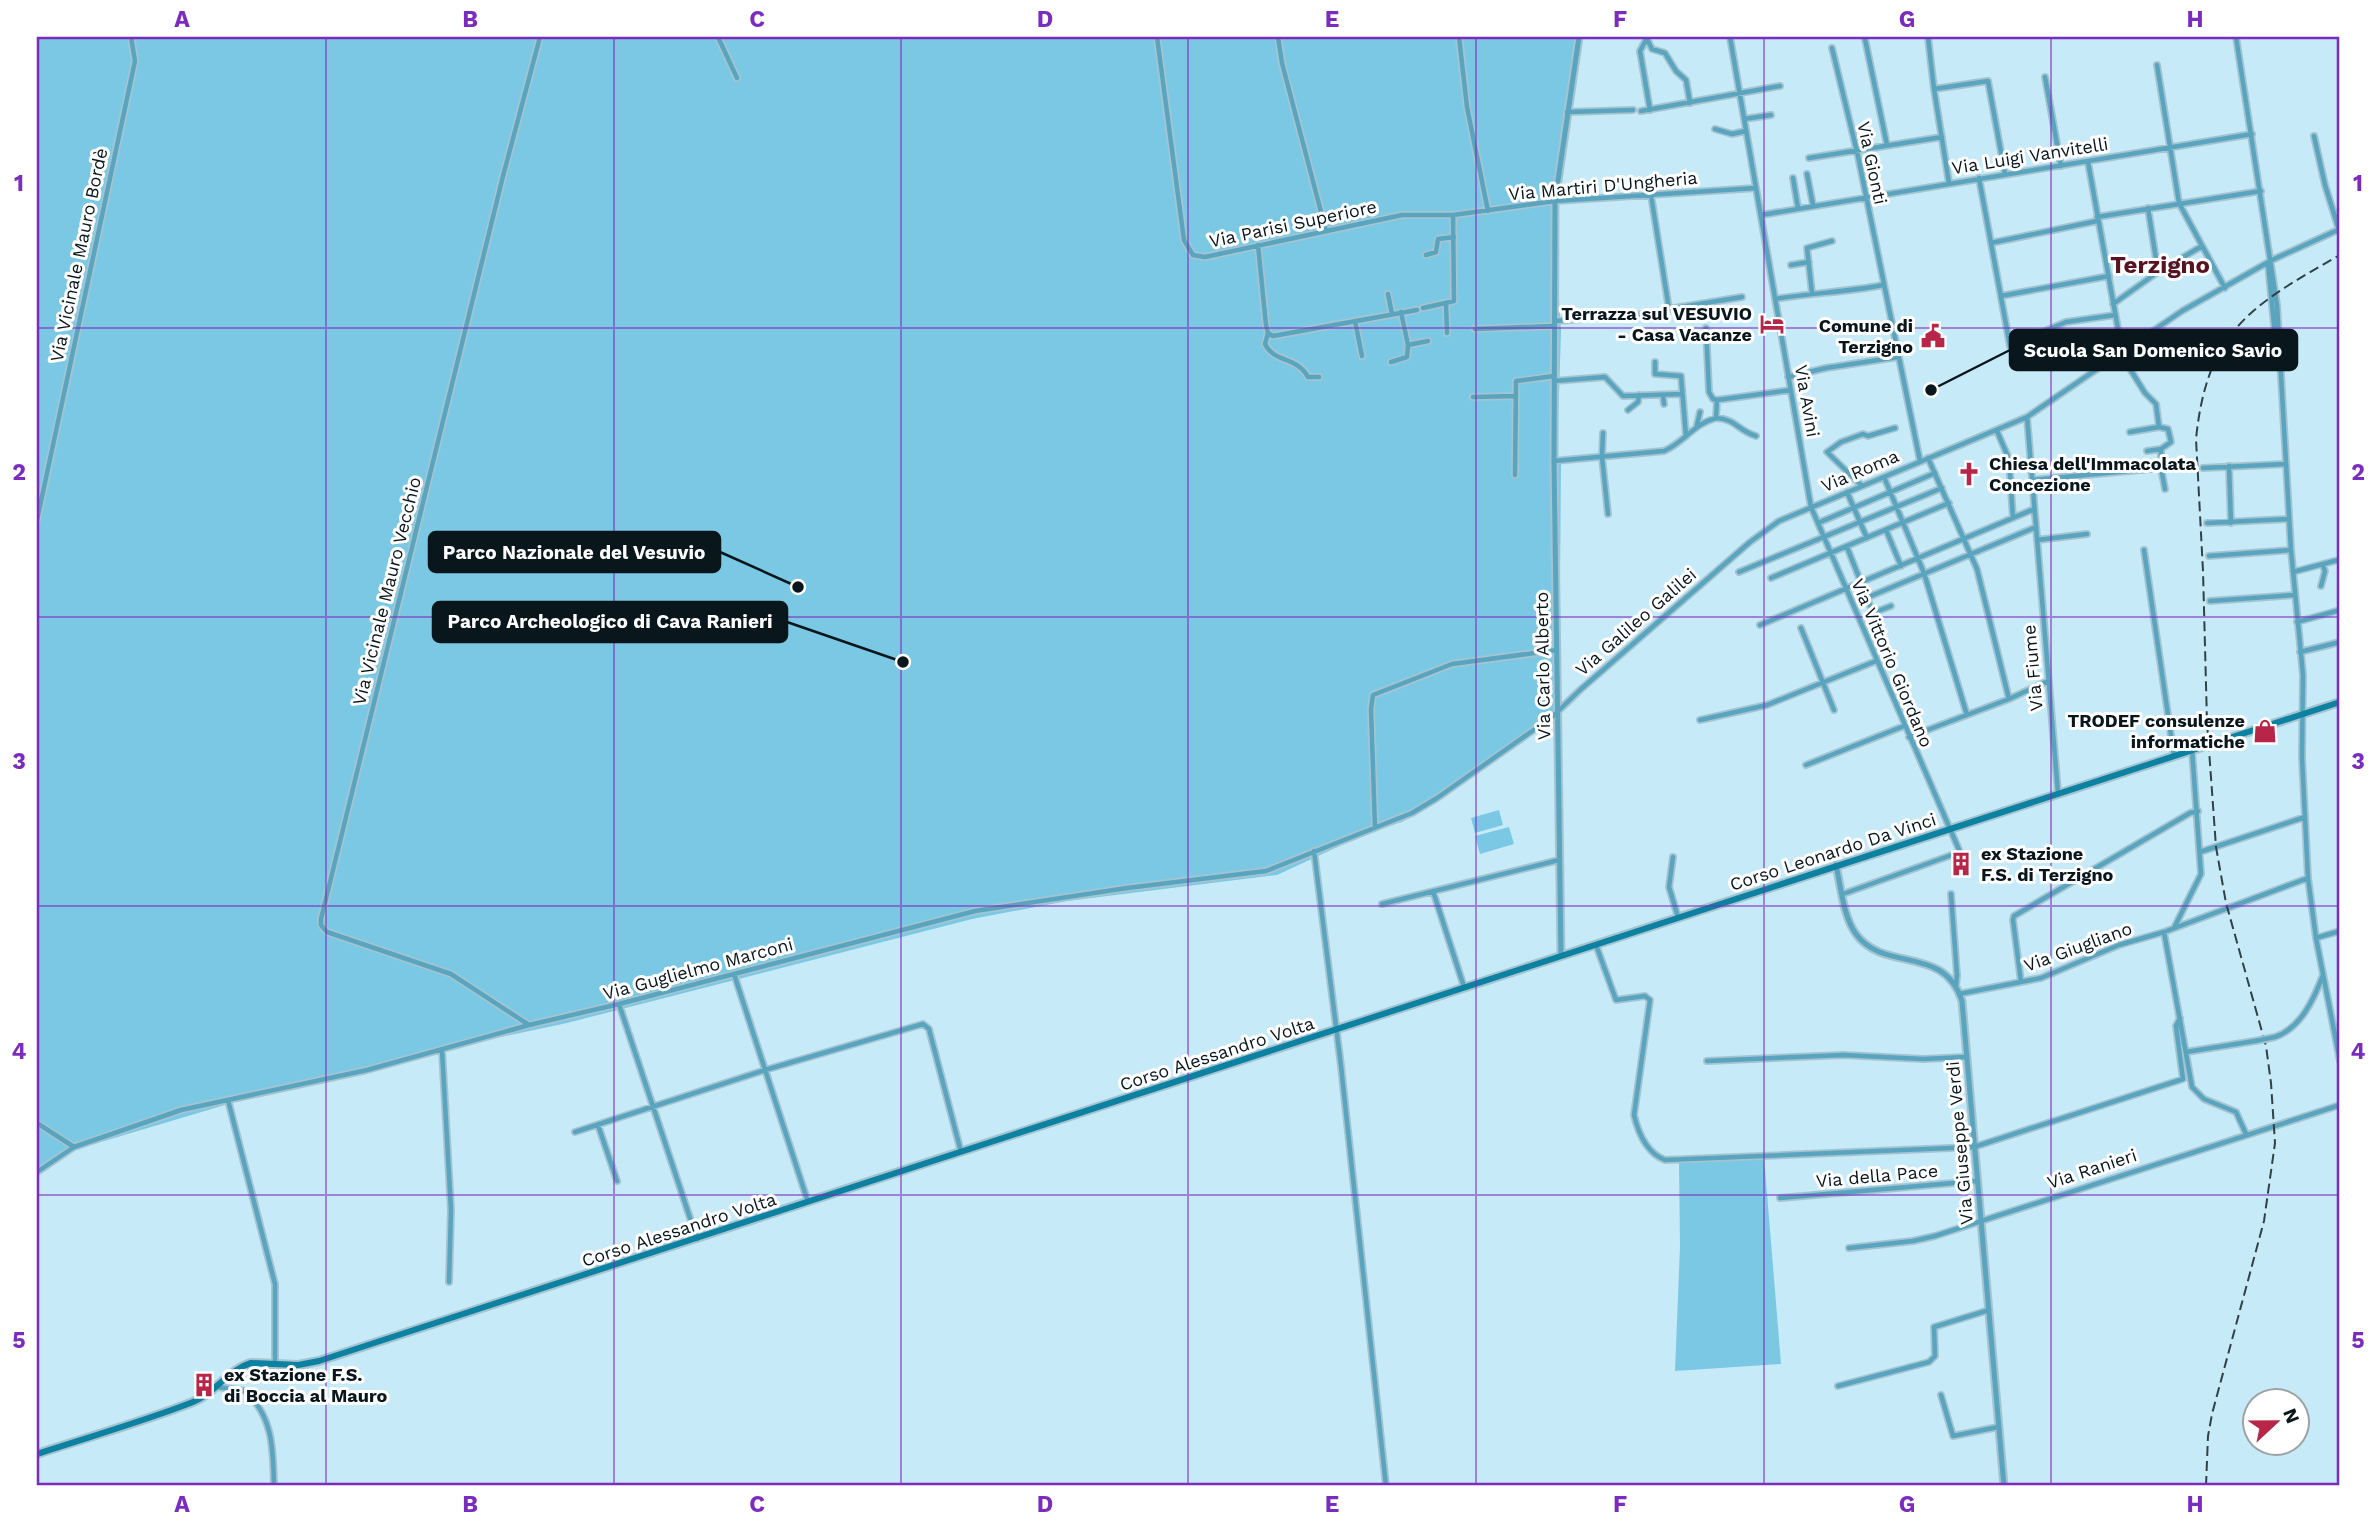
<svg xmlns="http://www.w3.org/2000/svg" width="2377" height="1523" font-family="'Work Sans',sans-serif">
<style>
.green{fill:#7bc8e4}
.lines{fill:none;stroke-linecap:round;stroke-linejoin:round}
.minor-casing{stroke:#a5c4d0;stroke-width:8}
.tertiary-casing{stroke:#a5c4d0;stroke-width:9}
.secondary-casing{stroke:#a5c4d0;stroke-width:10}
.minor{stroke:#59a4bf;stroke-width:4.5}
.tertiary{stroke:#59a4bf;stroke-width:5}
.secondary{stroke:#0c81a1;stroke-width:6}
.rail{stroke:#304248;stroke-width:2;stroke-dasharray:10 5;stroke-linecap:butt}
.minor-bridge-casing{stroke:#a5c4d0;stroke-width:8;stroke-linecap:butt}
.minor-bridge{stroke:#59a4bf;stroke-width:4.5}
.grid{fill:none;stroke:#7b2cbf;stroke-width:2;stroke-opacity:0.55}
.labels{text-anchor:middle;stroke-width:6;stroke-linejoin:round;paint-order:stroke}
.street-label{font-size:18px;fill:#09161b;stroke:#fff}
.poi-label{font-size:18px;font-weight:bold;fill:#09161b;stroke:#fff;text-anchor:end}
.district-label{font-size:24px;font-weight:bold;fill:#581321;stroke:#fff}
.leader{fill:none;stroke:#09161b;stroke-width:2.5}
.callout-dot{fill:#09161b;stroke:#fff;stroke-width:2.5}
.callout{fill:#09161b;stroke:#09161b;stroke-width:2.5}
.callout-label{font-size:19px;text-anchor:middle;font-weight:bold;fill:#fff}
.neatline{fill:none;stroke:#7b2cbf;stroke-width:2.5}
.grid-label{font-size:23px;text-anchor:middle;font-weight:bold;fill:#7b2cbf}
</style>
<rect width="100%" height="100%" fill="#c7eaf8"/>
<!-- green -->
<path class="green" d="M37 37H1583L1558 198V284L1561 331 1557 459 1561 463 1559 710 1548 723 1440 799 1402 822 1374 830 1277 875 1067 901 972 919 567 1023 491 1039 245 1099 74 1150 37 1176Z
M1499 810 1503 825 1475 833 1471 818Z
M1509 827 1514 844 1480 854 1475 836Z
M1764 1157 1781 1364 1675 1371 1680 1247 1679 1162Z"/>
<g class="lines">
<!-- minor casing -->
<g class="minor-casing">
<path id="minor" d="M718 37 737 78
M1157 37 1184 240 1193 255 1205 257 1402 215H1453L1555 201 1756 188
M1278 37 1282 63 1326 231
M1459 37 1467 107 1488 211
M1730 37 1811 507 1960 852 1843 894
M1928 37 1934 89 1949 183
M2236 37 2277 305 2291 550 2303 675 2302 757 2308 878 2316 938 2340 1061
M1647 38 1640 51 1650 110
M1647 39 1652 49 1665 53 1676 71 1686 80 1690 103
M1865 39 1887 145
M1832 48 1858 156 1920 461
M2157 65 2179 203 2225 288
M2045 77 2061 166
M1934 89 1988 81 2005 174
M1641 111 1780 86
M1567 112 1633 110
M1744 119 1771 115
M1715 129 1732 134 1746 131
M2314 136 2325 185 2339 230
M1809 158 1942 137
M2088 162 2122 351
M1807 174 1813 205
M1793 178 1798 208
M1979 178 2010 346 2066 322 2115 315
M1651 195 1669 309 1742 297
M2148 208 2158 272
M1761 215 2252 134
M2097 217 2261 191
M1991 243 2097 221
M1258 245 1266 325 1268 333 1273 336 1417 310
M1426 255 1436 252 1438 239 1454 237
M2268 263 2275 335H2279
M1791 265 1809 262
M1812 293 1807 248 1832 241
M1388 294 1392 314
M2001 296 2109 276
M1775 299C1811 293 1847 292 1883 285
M1446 303 1447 333
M2113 304 2158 272 2202 246
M1423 308 1454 301 1453 215
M1355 321 1362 356
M1555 321 1662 313
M1706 328 1709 392 1713 399 1717 400
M1475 329 1554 326
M1268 333 1265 344C1274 363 1297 356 1308 377H1319
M1408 345 1428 341
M2120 353 2145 393 2156 404 2159 427 2168 429 2171 442 2161 449 2147 451
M1391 362 1407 357 1408 345 1401 312
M1655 362V374L1681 376 1686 436
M1788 377 1826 368 1898 357
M1554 381 1605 377 1623 396 1682 394
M1663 395 1664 404
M1473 397 1516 396
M1628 410 1638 402 1639 395
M2027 417 2058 793
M1716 418C1736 419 1737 430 1756 436
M1697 425 1700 412
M1997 431 2009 459 2013 518
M2130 432 2159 427
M1603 433 1602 457 1608 514
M1928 458 1977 569 2009 699
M1554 461 1664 451C1685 442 1693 424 1716 418L1717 400 1791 390
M2229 466 2231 523
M2161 468 2165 489
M2203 468 2286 464
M1515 475 1516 381 1554 376
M1884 477 1924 573 1967 715
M2032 480 2161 468V451
M1862 486 1827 452 1841 442 1863 434 1868 436 1895 428
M1847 492 1867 538
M37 520 135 61 131 37
M1818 523 1935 473
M2207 523 2289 519
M1886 530 1901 566
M2037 540 2087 534
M1847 547 1873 613 1891 606
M2144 550 2174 756
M2209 556 2291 550
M1739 572 1942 488
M2293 572 2338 560
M1771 578 1949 503
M2321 586 2325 571 2323 566
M1866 598 2036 527
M2210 601 2294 595
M2297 622 2340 610
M1760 625 2034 509
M1801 628 1834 710
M2300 652 2340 642
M1700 720 1767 705 1876 661
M1909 737 2009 699 2048 681
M1806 765 1904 726
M1375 827 1371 709 1373 695 1452 664 1557 650
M1314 851 1341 1066 1386 1486
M2200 852 2305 817
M1673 857 1669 887 1678 917
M1433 891 1464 987
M1951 894 1957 975 1956 986
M1382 904 1559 860
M2175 926 2201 874 2192 750
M2164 932 2192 1087 2204 1099 2236 1112 2246 1134
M2316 938 2340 931
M1596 945 1616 1000 1645 996 1650 1000 1634 1115C1638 1132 1647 1153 1665 1160L1974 1147 2183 1079 2176 1026 2180 1018
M734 974 808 1202
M2021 982 2013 920 2014 916 2190 813 2198 811
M1959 994 2041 978 2119 945 2164 932 2308 878
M619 1004 697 1239
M529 1025 451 974 327 932 321 925V919L503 176 540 37
M2275 1037C2301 1028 2314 999 2323 975
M442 1050 451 1210 449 1282
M2186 1052 2255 1041
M1707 1061 1843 1055 1923 1059 1966 1057
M228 1100 275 1284V1364
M37 1123 74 1147
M598 1125 617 1181
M575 1132 765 1070 923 1024 929 1029 961 1152
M37 1172 74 1147 181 1110 367 1070 529 1025 619 1004 975 911 1127 888 1266 871 1412 813 1437 798 1552 717 1580 690 1750 542 1779 521 2027 417 2182 311 2272 260 2340 229
M1780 1198 1977 1181
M1849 1248 1913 1241 1935 1236 2340 1105
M1838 1386 1929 1362 1935 1356 1934 1327 1989 1310
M218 1387 245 1391C274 1417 273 1451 274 1486
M1941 1395 1953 1436 1998 1427"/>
</g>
<!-- tertiary casing -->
<g class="tertiary-casing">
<path id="tertiary" d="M1836 865C1841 887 1843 916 1856 934 1884 973 1944 944 1962 1001L2004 1486
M1561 955 1554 461 1555 201 1579 37"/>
</g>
<!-- secondary casing -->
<g class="secondary-casing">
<path id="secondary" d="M37 1454C88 1437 142 1422 193 1402 216 1393 227 1370 251 1363L298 1365 319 1361 2340 702"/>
</g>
<!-- minor -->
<use href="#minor" class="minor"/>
<!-- tertiary -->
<use href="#tertiary" class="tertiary"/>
<!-- secondary -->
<use href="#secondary" class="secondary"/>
<!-- rail -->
<path class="rail" d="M2206 1486 2208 1436 2212 1414 2264 1221 2275 1143 2271 1083 2266 1046 2226 903 2216 847 2207 722 2203 571 2196 439C2207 330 2252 305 2340 255"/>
<!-- minor-bridge casing -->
<g class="minor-bridge-casing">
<path id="minor-bridge" d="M2255 1041 2275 1037"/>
</g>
<!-- minor-bridge -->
<use href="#minor-bridge" class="minor-bridge"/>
</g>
<!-- grid -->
<path class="grid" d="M326 37V1486M614 37V1486M901 37V1486M1188 37V1486M1476 37V1486M1764 37V1486M2051 37V1486M37 328H2340M37 617H2340M37 906H2340M37 1195H2340"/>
<!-- icons -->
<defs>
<g id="hotel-bare" transform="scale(1.89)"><path d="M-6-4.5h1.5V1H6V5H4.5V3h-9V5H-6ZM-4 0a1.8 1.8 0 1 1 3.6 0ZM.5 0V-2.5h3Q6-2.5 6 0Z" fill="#b72649" stroke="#fff" stroke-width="2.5" paint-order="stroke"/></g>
<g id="civic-bare" transform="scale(1.89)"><path d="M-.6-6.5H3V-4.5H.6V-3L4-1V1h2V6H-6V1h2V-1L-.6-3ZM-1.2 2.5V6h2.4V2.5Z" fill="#b72649" stroke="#fff" stroke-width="2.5" paint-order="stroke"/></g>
<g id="church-bare" transform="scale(1.89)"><path d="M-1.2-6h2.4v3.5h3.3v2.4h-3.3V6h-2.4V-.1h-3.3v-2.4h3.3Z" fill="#b72649" stroke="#fff" stroke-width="2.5" paint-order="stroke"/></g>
<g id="shop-bare" transform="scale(1.89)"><path d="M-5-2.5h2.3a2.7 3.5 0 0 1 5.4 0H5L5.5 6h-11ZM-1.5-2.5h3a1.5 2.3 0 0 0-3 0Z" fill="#b72649" stroke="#fff" stroke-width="2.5" paint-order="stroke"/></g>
<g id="building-bare" transform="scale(1.89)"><path d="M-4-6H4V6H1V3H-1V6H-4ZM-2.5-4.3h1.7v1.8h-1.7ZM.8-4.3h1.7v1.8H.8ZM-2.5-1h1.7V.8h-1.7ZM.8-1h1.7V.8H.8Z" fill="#b72649" stroke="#fff" stroke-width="2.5" paint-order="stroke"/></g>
</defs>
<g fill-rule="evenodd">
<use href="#hotel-bare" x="1772" y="324"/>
<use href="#civic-bare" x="1933" y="336"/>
<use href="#church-bare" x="1969" y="474"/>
<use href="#shop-bare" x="2265" y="731"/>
<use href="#building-bare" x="1961" y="864"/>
<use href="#building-bare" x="204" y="1385"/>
</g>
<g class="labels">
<!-- street labels -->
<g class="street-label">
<text transform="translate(2030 156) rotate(-9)" y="6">Via Luigi Vanvitelli</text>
<text transform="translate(1872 163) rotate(78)" y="6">Via Gionti</text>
<text transform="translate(1603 186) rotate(-5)" y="6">Via Martiri D'Ungheria</text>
<text transform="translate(1293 224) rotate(-12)" y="6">Via Parisi Superiore</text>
<text transform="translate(79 255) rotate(-78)" y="6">Via Vicinale Mauro Bordè</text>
<text transform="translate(1807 401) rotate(80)" y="6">Via Avini</text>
<text transform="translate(1860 471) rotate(-23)" y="6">Via Roma</text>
<text transform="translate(387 591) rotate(-76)" y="6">Via Vicinale Mauro Vecchio</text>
<text transform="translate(1636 622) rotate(-41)" y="6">Via Galileo Galilei</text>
<text transform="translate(1892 663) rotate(67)" y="6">Via Vittorio Giordano</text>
<text transform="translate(1543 666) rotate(-91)" y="6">Via Carlo Alberto</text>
<text transform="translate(2033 668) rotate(-95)" y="6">Via Fiume</text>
<text transform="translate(1833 852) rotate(-18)" y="6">Corso Leonardo Da Vinci</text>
<text transform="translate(2078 947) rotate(-20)" y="6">Via Giugliano</text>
<text transform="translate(698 969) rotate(-15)" y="6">Via Guglielmo Marconi</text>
<text transform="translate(1217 1054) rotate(-18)" y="6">Corso Alessandro Volta</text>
<text transform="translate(1960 1143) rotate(-95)" y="6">Via Giuseppe Verdi</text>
<text transform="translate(2092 1169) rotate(-18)" y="6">Via Ranieri</text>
<text transform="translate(1877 1176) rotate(-5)" y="6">Via della Pace</text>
<text transform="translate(679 1230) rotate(-18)" y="6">Corso Alessandro Volta</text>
</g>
<!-- poi labels -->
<g class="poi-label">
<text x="1752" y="320">Terrazza sul VESUVIO<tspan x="1752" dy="21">- Casa Vacanze</tspan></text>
<text x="1913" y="332">Comune di<tspan x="1913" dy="21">Terzigno</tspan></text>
<text x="1989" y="470" text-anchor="start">Chiesa dell'Immacolata<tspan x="1989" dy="21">Concezione</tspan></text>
<text x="2245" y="727">TRODEF consulenze<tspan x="2245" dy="21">informatiche</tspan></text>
<text x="1981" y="860" text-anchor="start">ex Stazione<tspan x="1981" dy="21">F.S. di Terzigno</tspan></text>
<text x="224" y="1381" text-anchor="start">ex Stazione F.S.<tspan x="224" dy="21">di Boccia al Mauro</tspan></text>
</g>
<!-- district labels -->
<g class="district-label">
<text x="2160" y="273">Terzigno</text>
</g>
</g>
<!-- callouts -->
<path class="leader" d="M1931 390L2010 350M798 587L720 552M903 662L787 622"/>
<g class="callout-dot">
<circle cx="1931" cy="390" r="7"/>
<circle cx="798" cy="587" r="7"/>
<circle cx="903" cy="662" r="7"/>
</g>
<g class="callout">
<rect x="2010" y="330" width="287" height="40" rx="7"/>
<rect x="429" y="532" width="291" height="40" rx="7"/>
<rect x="433" y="602" width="354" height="40" rx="7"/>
</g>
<g class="callout-label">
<text x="2153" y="357">Scuola San Domenico Savio</text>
<text x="574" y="559">Parco Nazionale del Vesuvio</text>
<text x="610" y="628">Parco Archeologico di Cava Ranieri</text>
</g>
<!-- border -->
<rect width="2377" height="1523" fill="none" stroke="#ffffff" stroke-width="77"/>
<!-- north arrow -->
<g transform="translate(2276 1422) rotate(68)"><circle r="33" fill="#ffffff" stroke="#9da2a4" stroke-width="2"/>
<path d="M0-5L12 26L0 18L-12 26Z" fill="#b72649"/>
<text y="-10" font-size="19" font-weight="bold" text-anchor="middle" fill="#09161b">N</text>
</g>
<rect x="38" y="38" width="2300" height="1446" class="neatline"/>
<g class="grid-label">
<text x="182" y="27">A</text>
<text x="470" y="27">B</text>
<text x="757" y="27">C</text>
<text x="1045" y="27">D</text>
<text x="1332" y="27">E</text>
<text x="1620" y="27">F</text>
<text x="1907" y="27">G</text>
<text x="2195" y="27">H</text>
<text x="19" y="191">1</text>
<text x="2358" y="191">1</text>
<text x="19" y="480">2</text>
<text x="2358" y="480">2</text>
<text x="19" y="769">3</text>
<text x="2358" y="769">3</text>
<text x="19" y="1059">4</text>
<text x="2358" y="1059">4</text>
<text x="19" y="1348">5</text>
<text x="2358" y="1348">5</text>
<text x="182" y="1512">A</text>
<text x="470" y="1512">B</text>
<text x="757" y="1512">C</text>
<text x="1045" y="1512">D</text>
<text x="1332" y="1512">E</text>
<text x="1620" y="1512">F</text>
<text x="1907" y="1512">G</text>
<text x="2195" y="1512">H</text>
</g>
</svg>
